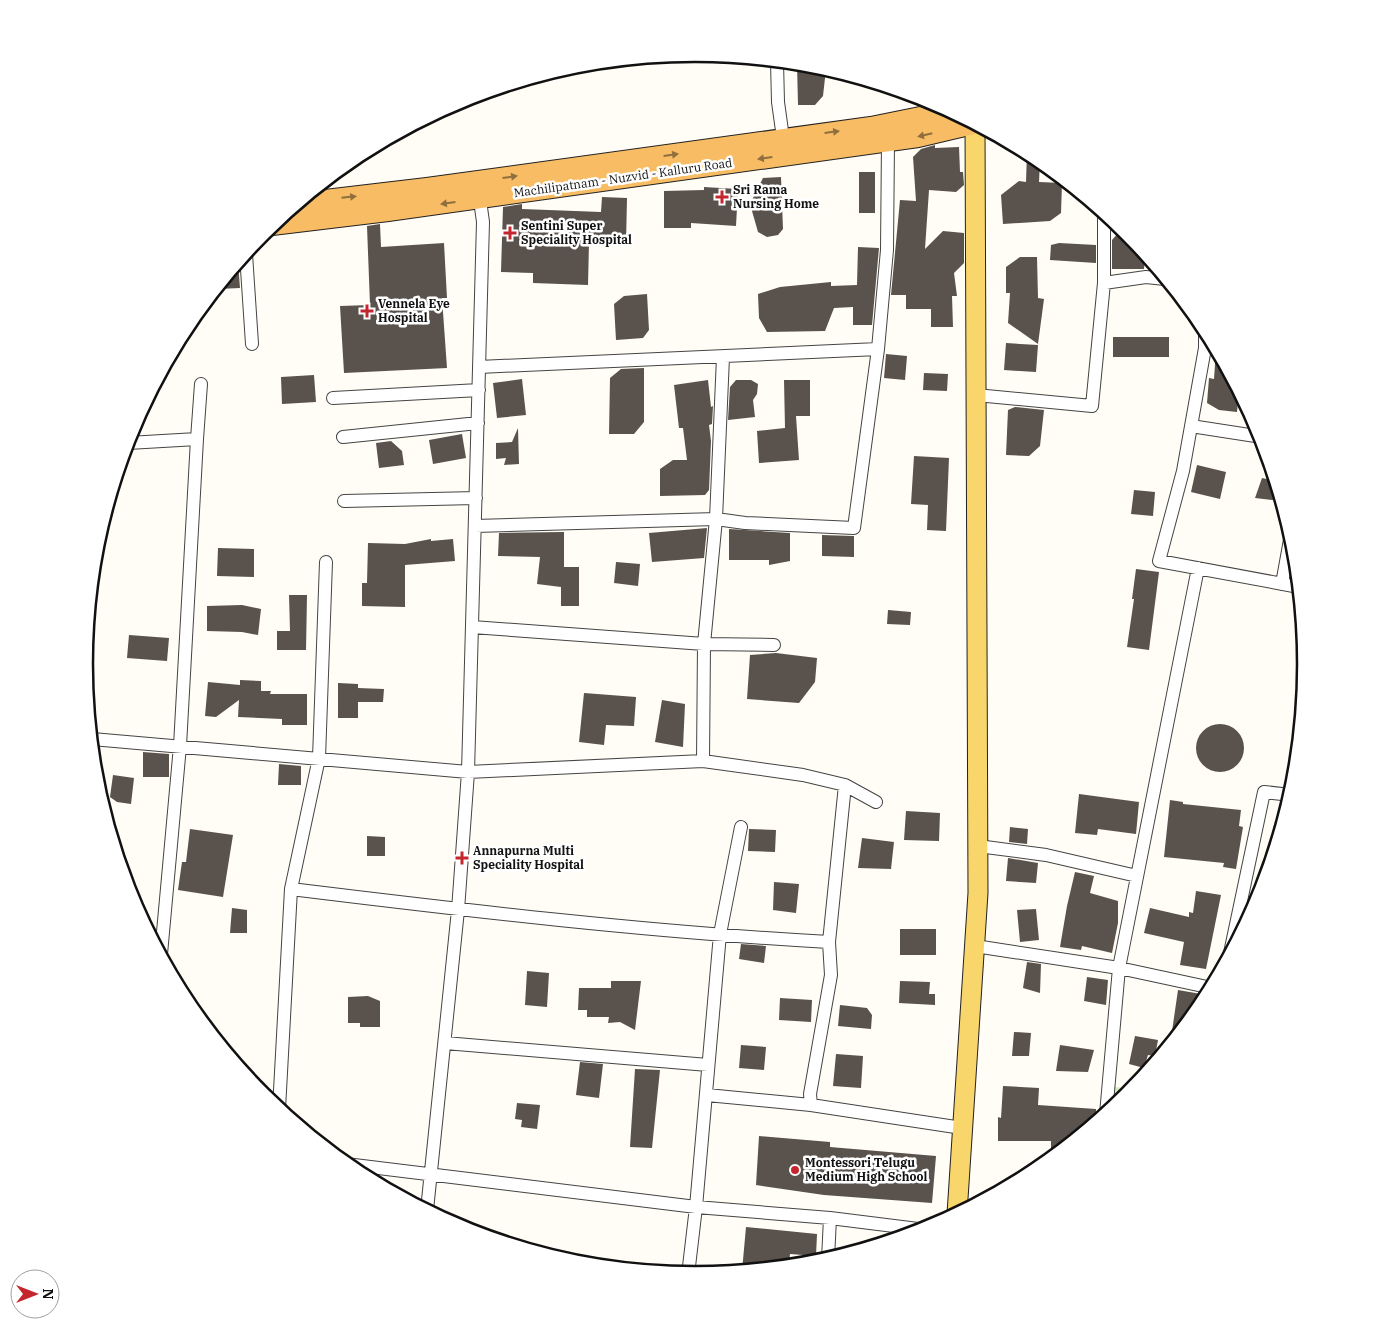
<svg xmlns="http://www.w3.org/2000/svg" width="1391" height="1329" font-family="'IBM Plex Serif',serif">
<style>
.wetland{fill:url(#wetland-marsh)}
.building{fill:#5a524d}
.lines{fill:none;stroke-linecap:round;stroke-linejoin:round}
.minor-casing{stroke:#444;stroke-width:14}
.primary-casing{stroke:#222;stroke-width:21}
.trunk-casing{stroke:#222;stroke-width:22}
.minor{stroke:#fff;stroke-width:12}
.primary{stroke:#f9d66b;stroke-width:19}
.trunk{stroke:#f7bc64;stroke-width:20}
.oneway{fill:#906f3f}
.poi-dot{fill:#c4262e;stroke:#fff;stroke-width:2}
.labels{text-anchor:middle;stroke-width:5;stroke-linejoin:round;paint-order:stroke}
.street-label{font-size:12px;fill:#111;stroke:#fff}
.poi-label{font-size:12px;font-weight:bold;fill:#111;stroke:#fff;text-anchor:start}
.rim{fill:none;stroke:#111;stroke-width:2.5}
</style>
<defs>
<pattern id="wetland-marsh" width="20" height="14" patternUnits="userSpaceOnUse" patternTransform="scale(1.25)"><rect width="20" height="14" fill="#d5ebbd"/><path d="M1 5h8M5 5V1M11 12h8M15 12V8" fill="none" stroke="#b6c8a1"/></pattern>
</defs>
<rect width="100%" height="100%" fill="#fffdf5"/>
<!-- wetland -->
<path class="wetland" d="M1115 1087 1133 1089 1113 1108Z"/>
<!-- building -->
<path class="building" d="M797 64 826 69 823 96 815 105H798Z
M935 145V148L959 147 960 172H963L964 185 956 192 929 190 925 249 943 231 964 233V263L954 273 957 296H952L953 327H931V309H906V295H891L900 200 916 201 913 157 921 149Z
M1027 152 1040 161 1039 182 1062 183 1061 213 1050 221 1003 224 1001 195 1019 181 1026 182Z
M859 172H875V213H859Z
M781 177 783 229 778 235 767 237 758 232 750 204 763 178Z
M704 187 738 189 736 226 691 223V228H664V191L704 190Z
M602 197 627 198 626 244 589 243 588 285 533 283V273L501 272 503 207 522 204V209L601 212Z
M380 224 381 247 444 243 447 298H442L447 368 344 373 340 306 370 305 367 226Z
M1119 232 1128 233 1145 254 1144 269H1112V240Z
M1059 243 1096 245V263L1050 260 1051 245Z
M858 247 879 248 872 325H853V307L834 308 825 331 767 332 759 318 758 294 780 287 831 282V286L857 285Z
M1020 257H1037L1038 298 1044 299 1038 344 1008 323 1010 293H1006V267Z
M238 263 240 288 218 289Z
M647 294 649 330 643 338 616 340 614 304 624 296Z
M1113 337H1169V357H1113Z
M1006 343 1038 345 1036 372 1004 370Z
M1216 350 1239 392 1237 412 1219 410 1207 403 1209 378 1214 379Z
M886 354 907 356 905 380 884 378Z
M644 368V422L634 434H609L610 378 621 369Z
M924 373 948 374 947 391 923 390Z
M314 375 316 402 282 404 281 377Z
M522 379 526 415 497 418 493 383Z
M708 380 711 407 713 406 712 424 709 425 711 441 709 490 705 495 660 496V469L673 460H687L683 428H679L674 385Z
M736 380H751L758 384 757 394 753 400 755 417 728 420 730 387Z
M784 380H810V416H796L799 460 759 463 757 431 785 428Z
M1015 407 1044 410 1040 446 1029 456 1006 455 1008 410Z
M518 428 519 464 504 465 506 458 496 459V443L512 442Z
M462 434 466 458 433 464 429 440Z
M391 441 402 451 404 465 379 468 376 443Z
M914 456 949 458 946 531 927 530 928 505 911 504Z
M1197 465 1226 472 1220 499 1191 492Z
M1262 478 1275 481 1281 501 1255 498Z
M1134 490 1155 492 1153 516 1131 514Z
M707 528 704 558 652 562 649 533Z
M729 529 790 533V561L769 565V560H729Z
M564 532V567H579V606H561V587L537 584 540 557 498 556 499 533Z
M822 535 854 536V557L822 556Z
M431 539V541L453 539 455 561 405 565V607L362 606V583H367L368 543 405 544Z
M218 548 254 549V577L217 576Z
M616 562 640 564 638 586 614 583Z
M1136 569 1159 572 1149 650 1127 647 1134 599H1132Z
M289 595H307L306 650H277V631H290Z
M242 605 261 609 258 635 242 632 207 631V606Z
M888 610 911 612 910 625 887 624Z
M129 635 169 638 167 661 127 658Z
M776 653 817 658 815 682 799 703 747 699 750 655Z
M240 680 261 681V691H271L270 694H307V725H282V719L238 717 239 700 216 717 205 716 208 682 240 685Z
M338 683 358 684V688L384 689 383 702H358V718H338Z
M584 693 636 697 634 726 606 725 604 745 579 742Z
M662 700 685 704 683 747 655 742Z
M1196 748a24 24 0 1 1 48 0a24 24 0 1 1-48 0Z
M143 752 169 754V777H143Z
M279 764 301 766V785H278Z
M113 775 134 778 131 804 117 802 110 797Z
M1079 794 1139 802 1136 834 1098 829 1097 835 1075 833Z
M1170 800 1183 802V804L1241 810 1239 826 1243 827 1236 869 1223 867 1224 863 1164 857Z
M906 811 940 813 939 841 904 840Z
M1010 827 1028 829 1027 844 1009 842Z
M190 829 233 835 223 897 178 890 182 862H186Z
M749 829 776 830 775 852 748 851Z
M367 836 385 837V856H367Z
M862 838 894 842 891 869 858 868Z
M1008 858 1038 863 1036 883 1006 881Z
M1075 872 1094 876 1090 893 1118 901V923L1112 953 1082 946 1081 950 1060 947 1067 906Z
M774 882 799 884 796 913 773 910Z
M1196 891 1221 895 1206 969 1180 965 1184 942 1144 933 1150 908 1189 917V912L1193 913Z
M232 908 247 910V933H230Z
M1036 909 1039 940 1020 942 1017 910Z
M900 929H936V955H900Z
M741 944 766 946 764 963 739 959Z
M1027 962 1041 964 1040 993 1023 988Z
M527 971 549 973 547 1007 525 1005Z
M1087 977 1108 980 1106 1005 1084 1001Z
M611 981H641L635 1030 620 1022 608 1023 609 1017H587V1010H578L579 988H611Z
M900 981 930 982 929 994H935V1005L899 1003Z
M1178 990 1201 994 1199 1009 1170 1045Z
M368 996 380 1001V1027H360V1023H348V997Z
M780 998 812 1000 811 1022 779 1020Z
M840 1005 867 1008 872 1015 871 1029 838 1026Z
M1014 1032 1031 1033 1029 1056H1012Z
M1135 1036 1158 1040 1155 1056 1148 1055 1144 1068 1129 1064Z
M741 1045 766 1047 764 1070 739 1068Z
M1060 1045 1094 1050 1088 1072 1056 1071Z
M836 1054 863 1056 861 1088 833 1086Z
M580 1062 603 1064 599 1098 576 1095Z
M635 1069 660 1070 652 1148 630 1147Z
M1003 1086 1039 1088 1038 1105 1096 1109V1123L1051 1159V1141H998V1117L1001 1118Z
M517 1103 540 1105 537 1129 521 1127 522 1120 515 1119Z
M759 1136 830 1142V1147L936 1156 932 1203 824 1195 756 1185Z
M746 1227 817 1234 816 1256 790 1254 789 1264 773 1263 772 1268 742 1271Z"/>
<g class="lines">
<!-- minor casing -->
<g class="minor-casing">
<path id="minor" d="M777 62 778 102 783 138
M246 254 252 344
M1104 283 1146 277 1165 279
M1205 328V348L1183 471 1159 561 1299 587
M479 367 878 349
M976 395 1092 406 1104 283V213
M333 398 479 390
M1191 426 1262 437
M343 437 478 423
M197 439 201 384
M128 443 197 439 180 746 161 954
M344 501 476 498
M475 526 716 519 745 523 854 528 878 349 887 250 888 141
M1282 584 1291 534
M472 627 704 644 774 645
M92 739 468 772 703 761 803 775 845 785 876 802
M703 761 704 644 716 519 723 357
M978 846 1046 855 1137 876
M291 889C470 911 649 932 829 942
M975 946 1119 968 1212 988
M1230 953 1264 792 1291 795
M445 1043 708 1065
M707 1095 811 1105 962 1128
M811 1105 810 1094 831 975 829 942 845 785
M279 1109 291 889 319 758 326 562
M1106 1114 1119 968 1198 568
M346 1164 696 1207 830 1218 926 1230
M427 1210 458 910 468 772 483 222 479 193
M828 1259 830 1218
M688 1275 696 1207 720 934 741 827"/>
</g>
<!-- primary casing -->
<g class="primary-casing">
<path id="primary" d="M957 1214 978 893 975 125"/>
</g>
<!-- trunk casing -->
<g class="trunk-casing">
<path id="trunk" d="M300 203 427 188 871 127 950 111
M272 225 388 211 918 137 973 124"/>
</g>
<!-- minor -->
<use href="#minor" class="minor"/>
<!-- primary -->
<use href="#primary" class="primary"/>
<!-- trunk -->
<use href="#trunk" class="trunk"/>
</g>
<!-- one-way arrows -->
<defs><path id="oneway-solid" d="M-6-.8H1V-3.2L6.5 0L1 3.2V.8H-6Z" transform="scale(1.25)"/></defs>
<g class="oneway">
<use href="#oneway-solid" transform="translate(832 132) rotate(-7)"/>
<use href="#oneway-solid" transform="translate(925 135) rotate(167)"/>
<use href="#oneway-solid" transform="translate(671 155) rotate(-8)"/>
<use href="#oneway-solid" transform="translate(765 158) rotate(172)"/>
<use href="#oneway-solid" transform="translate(510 177) rotate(-8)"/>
<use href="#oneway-solid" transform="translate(349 197) rotate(-6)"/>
<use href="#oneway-solid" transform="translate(448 203) rotate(172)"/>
</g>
<!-- markers -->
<g class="poi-dot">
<path d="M719.5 189.5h5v5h5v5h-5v5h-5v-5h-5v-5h5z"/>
<path d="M507.5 225.5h5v5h5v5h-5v5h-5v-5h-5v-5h5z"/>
<path d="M364.5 303.5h5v5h5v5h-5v5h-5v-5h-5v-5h5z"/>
<path d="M459.5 850.5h5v5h5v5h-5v5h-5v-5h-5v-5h5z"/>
<circle cx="795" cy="1170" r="5"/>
</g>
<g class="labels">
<!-- street labels -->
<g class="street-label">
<text transform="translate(623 178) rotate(-8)" y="4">Machilipatnam - Nuzvid - Kalluru Road</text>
</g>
<!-- poi labels -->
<g class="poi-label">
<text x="733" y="194">Sri Rama<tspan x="733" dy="14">Nursing Home</tspan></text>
<text x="521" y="230">Sentini Super<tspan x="521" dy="14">Speciality Hospital</tspan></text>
<text x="378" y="308">Vennela Eye<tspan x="378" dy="14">Hospital</tspan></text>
<text x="473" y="855">Annapurna Multi<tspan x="473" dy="14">Speciality Hospital</tspan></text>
<text x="805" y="1167">Montessori Telugu<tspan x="805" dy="14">Medium High School</tspan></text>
</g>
</g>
<!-- crop -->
<path d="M0 0H1391V1329H0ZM93 664a602 602 0 1 1 1204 0a602 602 0 1 1-1204 0Z" fill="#fff" fill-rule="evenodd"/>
<path class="rim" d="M93 664a602 602 0 1 1 1204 0a602 602 0 1 1-1204 0Z"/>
<!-- north arrow -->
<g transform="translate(35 1294) rotate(90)"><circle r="24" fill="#ffffff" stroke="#a0a0a0"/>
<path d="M0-4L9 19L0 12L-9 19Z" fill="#c4262e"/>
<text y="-8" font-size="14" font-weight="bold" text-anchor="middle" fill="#111111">N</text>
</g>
</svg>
